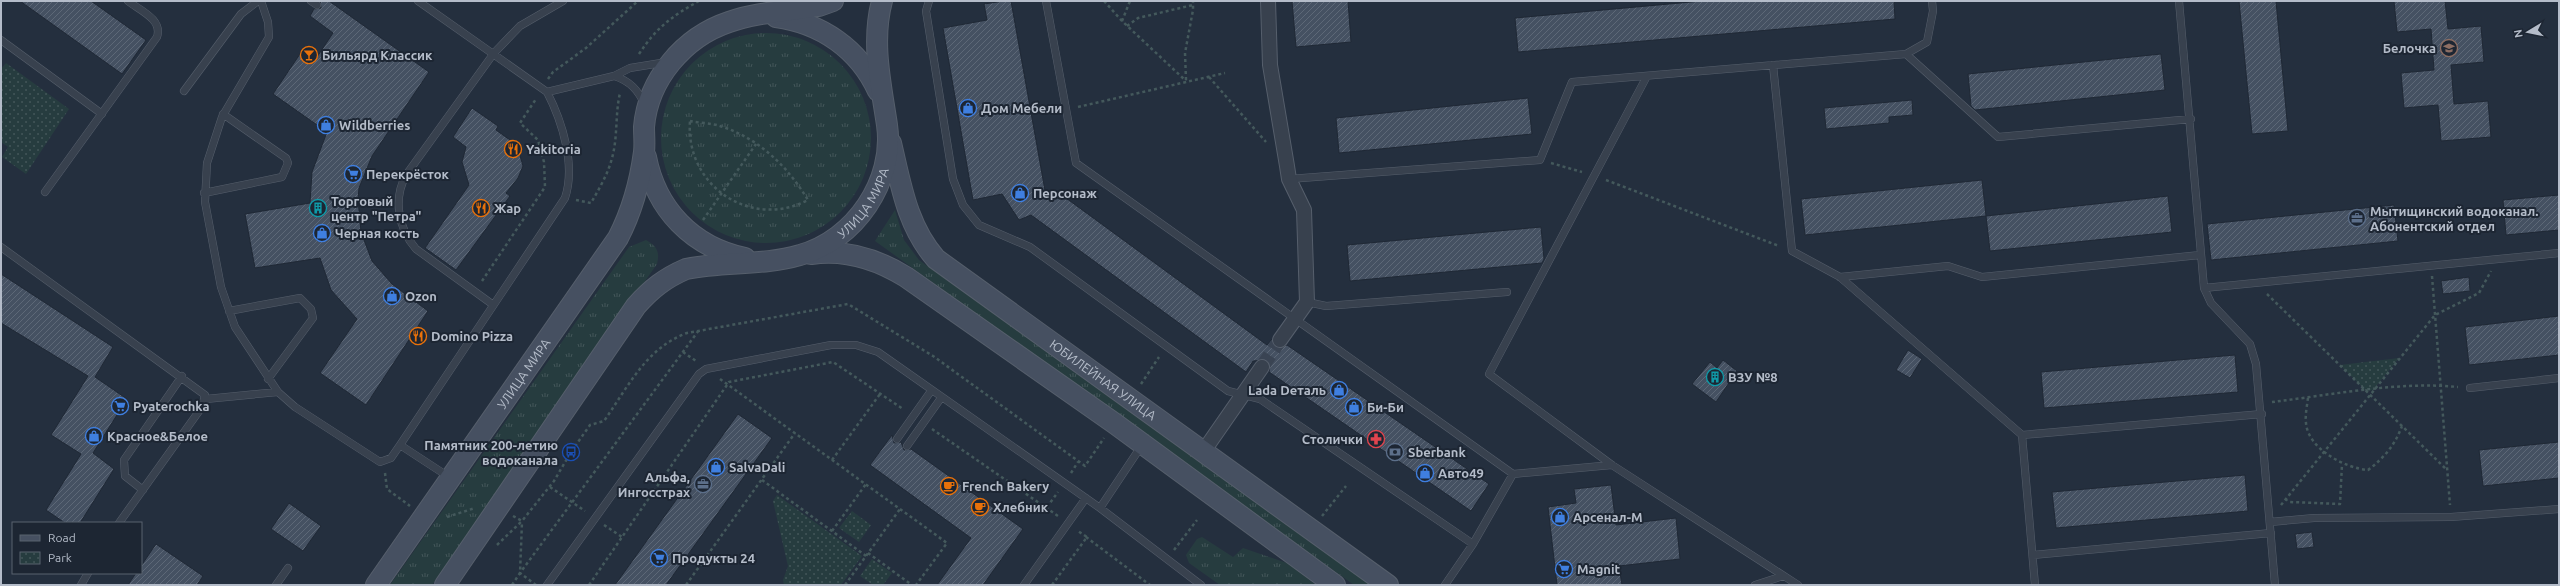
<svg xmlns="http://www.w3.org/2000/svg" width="2560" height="586" font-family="Ubuntu,sans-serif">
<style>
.grass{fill:url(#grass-tufts)}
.park{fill:url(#park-dots)}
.building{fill:url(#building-hatch);stroke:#1f2835}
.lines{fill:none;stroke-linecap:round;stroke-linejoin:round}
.street-tunnel{stroke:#3a4453;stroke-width:14;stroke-dasharray:14 7;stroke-linecap:butt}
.lane-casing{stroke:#565f6c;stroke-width:8}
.street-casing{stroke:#565f6c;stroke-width:16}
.secondary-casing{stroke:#565f6c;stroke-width:22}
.path{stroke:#44595c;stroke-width:2.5;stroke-dasharray:3 3;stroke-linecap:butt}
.lane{stroke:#38414e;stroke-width:7}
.street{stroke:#38414e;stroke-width:14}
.secondary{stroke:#465061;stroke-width:20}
.labels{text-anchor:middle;stroke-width:4;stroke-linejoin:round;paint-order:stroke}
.poi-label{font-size:13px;font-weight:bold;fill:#b4bcc9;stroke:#1d2633;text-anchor:start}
.street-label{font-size:13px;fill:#b4bcc9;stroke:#1d2633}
</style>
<defs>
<pattern id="grass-tufts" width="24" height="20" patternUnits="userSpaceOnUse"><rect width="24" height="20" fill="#263c3f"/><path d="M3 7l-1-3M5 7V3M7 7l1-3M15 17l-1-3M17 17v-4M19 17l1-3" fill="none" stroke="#435659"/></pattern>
<pattern id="park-dots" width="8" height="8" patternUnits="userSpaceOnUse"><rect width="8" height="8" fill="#263c3f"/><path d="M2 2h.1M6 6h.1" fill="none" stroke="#435659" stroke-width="1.8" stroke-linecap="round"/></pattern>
<pattern id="building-hatch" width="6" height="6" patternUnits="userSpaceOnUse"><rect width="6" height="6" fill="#455162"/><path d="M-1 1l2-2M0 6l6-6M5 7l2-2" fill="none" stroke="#5d6877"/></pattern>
</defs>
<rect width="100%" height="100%" fill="#242f3e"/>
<!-- grass -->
<path class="grass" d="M661 138a105 105 0 1 1 210 0a105 105 0 1 1-210 0Z
M895 210 904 240 919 260 1370 585H1354L875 241Z
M646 240C657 246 660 252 657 264L432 585H390L629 247Z
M1202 537 1233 557 1243 548 1287 563 1316 585H1220L1189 563 1186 555 1197 539Z"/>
<!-- park -->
<path class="park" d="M6 63 69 109 26 174 2 157 8 147 1 142V69Z
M2399 358 2373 390 2366 391 2340 365Z
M777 495 862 556 841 585H784L783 580 788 566 773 501Z
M852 511 871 525 859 542 839 528Z
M872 559 892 573 883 585H873L860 576Z"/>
<!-- building -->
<path class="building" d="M20 1H91L146 40 122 74Z
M320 1H329L429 72 372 156 359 188 358 199 361 232 372 261 392 284 428 311 366 405 320 373 357 319 331 290 320 258 255 268 245 214 310 203 312 172 327 132 273 94 304 48 317 57 333 33 310 16 314 9 321 8Z
M1004 1H1011L1046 196 1055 190 1267 345 1272 339V344L1279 348 1287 345 1489 484 1471 511 1269 372 1270 364 1266 360 1253 361 1246 372 1031 215 1019 220 1002 194 973 200 943 28 987 20 984 4Z
M1292 1H1348L1351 42 1296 47Z
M1702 1H1894L1895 19 1518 52 1515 18Z
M2239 1H2276L2288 131 2252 134Z
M2394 1H2445L2448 29 2481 26 2484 62 2451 65 2454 104 2488 101 2491 137 2441 141 2438 105 2404 108 2401 73 2434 70 2431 29 2397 32Z
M2161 54 2165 90 1975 110 1971 106 1968 74Z
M1528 98 1532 134 1339 153 1336 118Z
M1912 100 1913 115 1889 117V123L1826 129 1824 108Z
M472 108 498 126 496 130 517 145 523 166 518 178 506 193 510 196 456 270 425 248 469 185 462 162 466 147 453 137Z
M1982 180 1986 216 1805 235 1801 199Z
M2559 195V230L2506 235 2503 200Z
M2168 196 2172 232 1990 251 1986 216Z
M2394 205 2398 241 2211 260 2207 224Z
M1541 227 1544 259 1542 263 1350 281 1347 245Z
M1 274 113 347 95 377 127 399 93 453 114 469 80 523H65L46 510 81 454 51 435 88 376 1 323Z
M2469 277 2470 291 2443 294 2441 281Z
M2559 316V355L2469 365 2465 327Z
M1908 350 1922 359 1910 378 1896 370Z
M2235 355 2238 392 2044 408 2041 372Z
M1723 360 1737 371 1716 402 1692 384 1710 362 1717 368Z
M738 414 772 438 666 585H615Z
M892 435 894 443 901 442 904 450 911 449 1023 529 983 585H937L971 538 870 465Z
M2559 442V478L2483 486 2479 450Z
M2245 475 2248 511 2056 528 2052 492Z
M1611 485 1616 525 1676 518 1680 559 1619 566 1622 585H1557L1548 507 1576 503 1574 489Z
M289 503 321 526 303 551 271 529Z
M2312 532 2314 547 2297 549 2295 534Z
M156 544 203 576 197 585H128L136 573H141V566Z"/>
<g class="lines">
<!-- street-tunnel -->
<path class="street-tunnel" d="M1262 367 1280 340"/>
<!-- lane casing -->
<g class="lane-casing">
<path id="lane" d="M261 1 268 22 269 37 222 117 207 163 205 202 221 287 235 327 278 392 295 407 380 462 391 458 400 445 565 198C576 165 562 121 547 92
M311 1 317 5
M418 1 547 92 614 76
M929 1 926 11 953 179 963 205 979 225 1030 247 1228 391 1260 399 1473 544
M1046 1 1076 163 1513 474 1612 465
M2179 1 2204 288 2211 303 2250 344 2256 364 2275 585
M1 40 102 114
M1906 54 1998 137 2191 119
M1773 65 1792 251 1840 277 2022 435
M1647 76 1489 374 1612 465 1798 585
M184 91 241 14 258 1
M645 105C638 90 630 81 614 76L630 68 667 62
M1289 179 1540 160 1572 82 1906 54 1927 42 1933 11 1932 1
M45 192 157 37C163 19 139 10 128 1
M204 193 282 177 288 163 286 158 223 114
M1 247 205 395 202 407 119 523
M1840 277 1948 266 1982 277 2200 255
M2204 288 2559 253
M1307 302 1326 306 1507 292
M492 304 416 249C398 228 393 199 406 175L494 53 520 26 563 1
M229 311 300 298 311 309 313 318 268 379
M2470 388 2559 378
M206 399 278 392
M897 439 931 391
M400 445 449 477
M907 446 941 398
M143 490 125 476 124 460 182 376
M1100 508 1142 445
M2270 522 2314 518 2451 517 2559 509
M2033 555 2271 533
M81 585 88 573
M276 585 288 568
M547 585 699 374 706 369 831 345H856L878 352 1100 508 1201 585
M1024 585 1086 498
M1445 585 1473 544 1513 474
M1755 585 1783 576
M2035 585 2022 435 2262 414"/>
</g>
<!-- street casing -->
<g class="street-casing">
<path id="street" d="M1268 1 1270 65 1287 166 1289 179 1304 210 1307 302 1280 340
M1203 452 1262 367"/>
</g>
<!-- secondary casing -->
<g class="secondary-casing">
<g id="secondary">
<path d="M776 17C821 23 859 49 878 91"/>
<path id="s1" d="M891 143C901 185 907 226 936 259L1388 585"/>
<path d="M646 157C656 209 692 247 745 258"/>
<path d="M811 254C845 249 877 259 906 277L1114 423 1335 585"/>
<path id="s2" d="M376 585 618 238C632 211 640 182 644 152 645 144 644 135 644 127 648 79 684 37 729 22 757 12 790 11 819 6L833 1"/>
<path id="s3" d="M445 585 636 306C651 289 665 278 686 269 723 261 763 266 800 255 855 240 895 181 887 125 881 84 871 42 882 1"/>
</g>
</g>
<!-- path -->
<path class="path" d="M1104 1 1122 21 1186 81
M1122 21 1130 1
M1127 26 1138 18 1193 5
M639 54C656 28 672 16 699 1
M1209 77 1266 142
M548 79 553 72 586 48 638 1
M1186 80 1185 53 1193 10V1
M1078 107 1225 73
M690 121C699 123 711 123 720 126 759 138 788 167 808 200 751 230 685 186 690 121Z
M1551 163 1582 172
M1606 180 1779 246
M576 200 591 203C599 189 608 174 612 158 618 137 615 114 620 93
M703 220 756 144
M2432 276 2450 505
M482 281 545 187 544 162 538 140 520 123 536 99
M2267 294 2447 470
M683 352 696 361
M720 379 947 543 916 585
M1141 384 1159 357
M2308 398C2307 406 2305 415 2306 423 2308 449 2345 468 2368 470 2384 458 2395 445 2402 426
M2272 402C2331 395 2399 381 2458 387
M932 429 1058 516
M832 460 880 394
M385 473 387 489 410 506
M1071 473 1078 462
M762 480 866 556
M550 487 585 511
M2285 499 2290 502 2340 504 2342 464
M2281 505 2435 315 2479 293 2491 271
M1047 507 1058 492
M513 516 522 521 554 481 571 452 590 425 604 421C628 387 646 348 687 333L848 304 933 356 1085 466 1104 438
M1322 516 1346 486
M447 517 475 508
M604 525 622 537
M832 531 866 484
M1086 537 1150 585
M497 545 522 521
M1174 550 1197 520
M868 553 912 585
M512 585 520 573 522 522
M536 585 520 573 699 330
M589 585 729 382 833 362 903 409
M686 585 795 433
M845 585 900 509
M1052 585 1087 537 1078 531"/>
<!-- lane -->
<use href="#lane" class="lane"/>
<!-- street -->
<use href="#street" class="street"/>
<!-- secondary -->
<use href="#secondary" class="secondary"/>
</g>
<!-- icons -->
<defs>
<g id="school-ring" transform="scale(0.9)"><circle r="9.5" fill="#1d2633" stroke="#8d6e63" stroke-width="1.5"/><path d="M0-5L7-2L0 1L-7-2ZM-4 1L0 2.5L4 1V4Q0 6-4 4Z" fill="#8d6e63"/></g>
<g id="bar-ring" transform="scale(0.9)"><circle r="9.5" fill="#1d2633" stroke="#e8710a" stroke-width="1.5"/><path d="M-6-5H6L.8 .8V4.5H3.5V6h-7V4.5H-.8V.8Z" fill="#e8710a"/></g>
<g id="shop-ring" transform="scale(0.9)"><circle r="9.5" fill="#1d2633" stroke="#3f7fe0" stroke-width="1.5"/><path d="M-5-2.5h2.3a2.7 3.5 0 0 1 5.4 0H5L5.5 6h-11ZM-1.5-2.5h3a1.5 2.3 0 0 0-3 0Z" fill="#3f7fe0"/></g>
<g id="restaurant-ring" transform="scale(0.9)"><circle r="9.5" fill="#1d2633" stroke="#e8710a" stroke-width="1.5"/><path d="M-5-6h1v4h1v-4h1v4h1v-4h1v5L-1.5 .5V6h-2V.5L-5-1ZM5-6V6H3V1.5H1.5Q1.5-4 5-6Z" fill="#e8710a"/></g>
<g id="supermarket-ring" transform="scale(0.9)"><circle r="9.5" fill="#1d2633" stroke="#3f7fe0" stroke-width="1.5"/><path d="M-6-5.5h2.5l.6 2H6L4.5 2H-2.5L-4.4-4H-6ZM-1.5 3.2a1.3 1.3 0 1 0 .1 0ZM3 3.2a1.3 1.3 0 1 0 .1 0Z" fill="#3f7fe0"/></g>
<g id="building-ring" transform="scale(0.9)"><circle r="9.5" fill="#1d2633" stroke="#0f9aa8" stroke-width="1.5"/><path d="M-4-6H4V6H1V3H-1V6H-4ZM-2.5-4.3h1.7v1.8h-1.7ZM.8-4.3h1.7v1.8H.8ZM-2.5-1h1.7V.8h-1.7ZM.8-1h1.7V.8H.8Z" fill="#0f9aa8"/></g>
<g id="office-ring" transform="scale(0.9)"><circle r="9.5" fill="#1d2633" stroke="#5c6f8a" stroke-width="1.5"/><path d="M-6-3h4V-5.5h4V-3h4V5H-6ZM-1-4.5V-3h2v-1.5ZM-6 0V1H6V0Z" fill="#5c6f8a"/></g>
<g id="pharmacy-ring" transform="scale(0.9)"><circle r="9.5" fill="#1d2633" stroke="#e0444e" stroke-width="1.5"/><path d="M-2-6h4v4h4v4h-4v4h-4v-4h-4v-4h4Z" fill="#e0444e"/></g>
<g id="bus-ring" transform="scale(0.9)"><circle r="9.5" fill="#1d2633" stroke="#1a4fb4" stroke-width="1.5"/><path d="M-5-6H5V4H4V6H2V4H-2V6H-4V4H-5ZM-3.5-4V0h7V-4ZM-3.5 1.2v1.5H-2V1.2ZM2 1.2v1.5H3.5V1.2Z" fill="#1a4fb4"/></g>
<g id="bank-ring" transform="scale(0.9)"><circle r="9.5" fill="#1d2633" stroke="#5c6f8a" stroke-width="1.5"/><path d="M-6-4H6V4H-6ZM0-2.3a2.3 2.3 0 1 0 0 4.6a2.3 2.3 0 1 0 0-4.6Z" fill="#5c6f8a"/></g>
<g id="cafe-ring" transform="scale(0.9)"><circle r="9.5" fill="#1d2633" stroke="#e8710a" stroke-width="1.5"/><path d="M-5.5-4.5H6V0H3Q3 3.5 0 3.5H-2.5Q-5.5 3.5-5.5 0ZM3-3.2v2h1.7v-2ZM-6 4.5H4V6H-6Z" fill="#e8710a"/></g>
</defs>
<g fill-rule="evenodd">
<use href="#school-ring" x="2449" y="48"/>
<use href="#bar-ring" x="309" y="55"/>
<use href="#shop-ring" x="968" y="108"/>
<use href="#shop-ring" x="326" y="125"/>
<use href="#restaurant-ring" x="513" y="149"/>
<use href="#supermarket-ring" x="353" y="174"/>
<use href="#shop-ring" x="1020" y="193"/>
<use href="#building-ring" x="318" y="208"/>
<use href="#restaurant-ring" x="481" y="208"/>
<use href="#office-ring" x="2357" y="218"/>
<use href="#shop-ring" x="322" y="233"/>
<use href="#shop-ring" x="392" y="296"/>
<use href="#restaurant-ring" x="418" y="336"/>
<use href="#building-ring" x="1715" y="377"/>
<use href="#shop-ring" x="1339" y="390"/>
<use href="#supermarket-ring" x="120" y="406"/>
<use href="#shop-ring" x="1354" y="407"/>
<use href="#shop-ring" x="94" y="436"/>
<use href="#pharmacy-ring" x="1376" y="439"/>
<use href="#bus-ring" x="571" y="452"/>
<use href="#bank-ring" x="1395" y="452"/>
<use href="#shop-ring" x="716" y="467"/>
<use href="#shop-ring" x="1425" y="473"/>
<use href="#office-ring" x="703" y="484"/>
<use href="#cafe-ring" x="949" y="486"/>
<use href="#cafe-ring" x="980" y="507"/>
<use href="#shop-ring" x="1560" y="517"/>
<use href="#supermarket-ring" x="659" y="558"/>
<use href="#supermarket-ring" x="1564" y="569"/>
</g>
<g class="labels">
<!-- poi labels -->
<g class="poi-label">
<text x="2436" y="53" text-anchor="end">Белочка</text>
<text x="322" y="60">Бильярд Классик</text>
<text x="981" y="113">Дом Мебели</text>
<text x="339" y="130">Wildberries</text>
<text x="526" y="154">Yakitoria</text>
<text x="366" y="179">Перекрёсток</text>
<text x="1033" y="198">Персонаж</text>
<text x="331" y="206">Торговый<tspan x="331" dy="15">центр "Петра"</tspan></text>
<text x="494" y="213">Жар</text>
<text x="2370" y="216">Мытищинский водоканал.<tspan x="2370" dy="15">Абонентский отдел</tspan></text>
<text x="335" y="238">Черная кость</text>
<text x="405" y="301">Ozon</text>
<text x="431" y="341">Domino Pizza</text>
<text x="1728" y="382">ВЗУ №8</text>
<text x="1326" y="395" text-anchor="end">Lada Dеталь</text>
<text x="133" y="411">Pyaterochka</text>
<text x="1367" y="412">Би-Би</text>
<text x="107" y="441">Красное&amp;Белое</text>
<text x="1363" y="444" text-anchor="end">Столички</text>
<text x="558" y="450" text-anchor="end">Памятник 200-летию<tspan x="558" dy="15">водоканала</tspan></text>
<text x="1408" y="457">Sberbank</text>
<text x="729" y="472">SalvaDali</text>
<text x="1438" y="478">Авто49</text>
<text x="690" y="482" text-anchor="end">Альфа,<tspan x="690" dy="15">Ингосстрах</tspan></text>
<text x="962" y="491">French Bakery</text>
<text x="993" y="512">Хлебник</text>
<text x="1573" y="522">Арсенал-М</text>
<text x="672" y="563">Продукты 24</text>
<text x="1577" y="574">Magnit</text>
</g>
<!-- street labels -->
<g class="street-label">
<text dy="5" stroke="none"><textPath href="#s3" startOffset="601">УЛИЦА МИРА</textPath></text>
<text dy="5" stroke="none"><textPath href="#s2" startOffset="258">УЛИЦА МИРА</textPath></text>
<text dy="5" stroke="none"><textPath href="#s1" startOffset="332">ЮБИЛЕЙНАЯ УЛИЦА</textPath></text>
</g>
</g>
<!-- border -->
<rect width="2560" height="586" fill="none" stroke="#b4bcc9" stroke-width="4"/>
<!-- legend -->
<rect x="12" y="522" width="130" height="52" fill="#1d2633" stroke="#59626f"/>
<rect x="20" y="535" width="20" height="6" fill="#465061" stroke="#59626f"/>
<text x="48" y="542" font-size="12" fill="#b4bcc9">Road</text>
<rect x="20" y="552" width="20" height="12" fill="url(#park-dots)" stroke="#59626f"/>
<text x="48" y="562" font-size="12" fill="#b4bcc9">Park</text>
<!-- north arrow -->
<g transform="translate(2528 32) rotate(260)" stroke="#1d2633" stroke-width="3" paint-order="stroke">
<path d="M0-3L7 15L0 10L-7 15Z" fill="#b4bcc9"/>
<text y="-6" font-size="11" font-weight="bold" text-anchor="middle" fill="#b4bcc9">N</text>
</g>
</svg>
